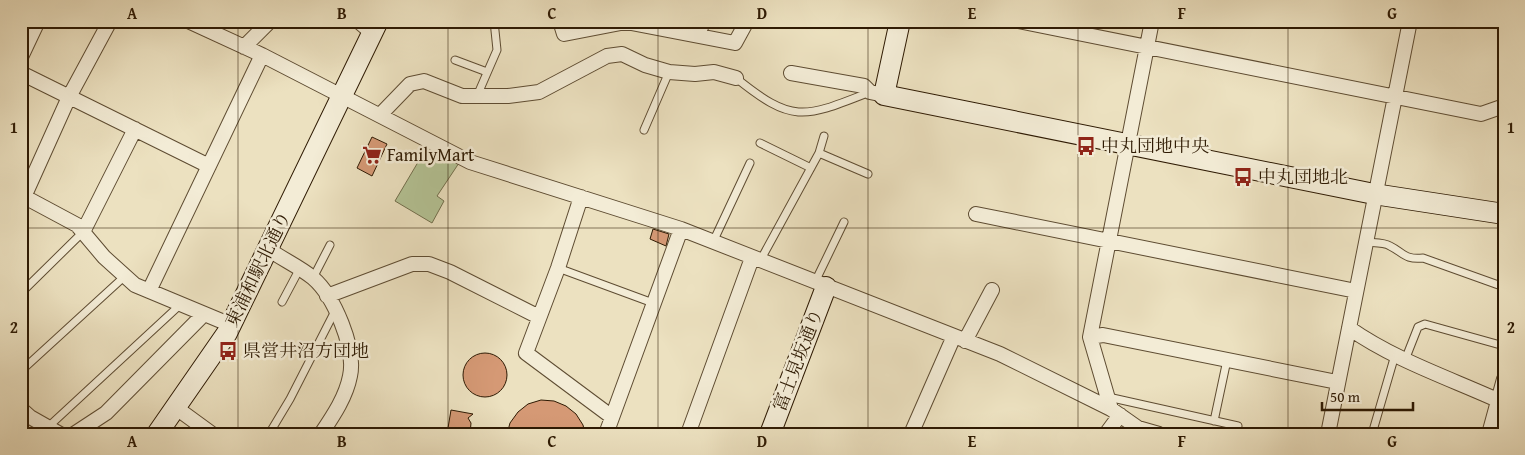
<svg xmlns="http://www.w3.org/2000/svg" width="1525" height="455" font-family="'Gentium Book Plus','Noto Serif JP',serif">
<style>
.green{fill:#b4c395;stroke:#716e4c}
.building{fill:#d59975;stroke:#2e1a03}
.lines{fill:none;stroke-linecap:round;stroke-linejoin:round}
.lane-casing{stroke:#5e4c32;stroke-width:9}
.street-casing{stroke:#5e4c32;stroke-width:16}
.secondary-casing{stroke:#2e1a03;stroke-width:22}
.lane{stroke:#f3ecd6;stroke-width:7}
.street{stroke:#f3ecd6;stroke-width:14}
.secondary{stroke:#f3ecd6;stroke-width:20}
.grid{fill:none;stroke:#2e1a03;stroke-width:1;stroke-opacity:0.55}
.labels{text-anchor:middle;stroke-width:5;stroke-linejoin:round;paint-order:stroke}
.poi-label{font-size:18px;fill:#2e1a03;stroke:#f3ecd6;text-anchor:start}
.street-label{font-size:18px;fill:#2e1a03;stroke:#f3ecd6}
.neatline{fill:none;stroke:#2e1a03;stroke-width:2}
.grid-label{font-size:16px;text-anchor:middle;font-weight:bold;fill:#2e1a03}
</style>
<rect width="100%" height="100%" fill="#ece1c0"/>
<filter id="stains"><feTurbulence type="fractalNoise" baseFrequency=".004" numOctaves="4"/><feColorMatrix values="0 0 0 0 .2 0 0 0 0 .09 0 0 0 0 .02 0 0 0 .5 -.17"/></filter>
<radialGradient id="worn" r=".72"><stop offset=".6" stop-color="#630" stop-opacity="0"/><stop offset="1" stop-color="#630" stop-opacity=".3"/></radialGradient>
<!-- green -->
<path class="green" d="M427 147 459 163 437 196 444 201 432 223 395 201Z"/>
<!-- building -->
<path class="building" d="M372 137 387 144 372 176 357 168Z
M653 229 669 234 666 246 650 239Z
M463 375a22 22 0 1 1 44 0a22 22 0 1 1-44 0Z
M541 400 554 401 566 406 576 414 583 425 585 434H507L510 423 518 412 528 404Z
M451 410 473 414 468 418 471 423 470 434H447Z"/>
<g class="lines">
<!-- lane casing -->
<g class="lane-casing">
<path id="lane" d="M455 60 487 72
M736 78C793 124 804 118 870 92
M477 96 497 50 494 21
M644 130 669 72
M760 143 811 168
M819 153 868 174
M713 242 750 163
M1365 242C1372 243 1384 242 1390 246 1404 253 1405 260 1423 258L1504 287
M760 261 819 153 824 136
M558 268 653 303
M313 278 330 245
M815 282 844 222
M21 293 83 232
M282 302 299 270
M1405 360 1418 327 1425 324 1504 346
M21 371 125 276
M1108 397 1238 426
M1214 421 1227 360
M48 427 181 304
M269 434 290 399 335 311
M1372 434 1395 355"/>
</g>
<!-- street casing -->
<g class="street-casing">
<path id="street" d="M188 21 262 55 470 162 681 229 1000 354 1111 409 1138 428 1159 434
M358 21 372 33
M560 21 564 34 626 22 735 43 747 21
M1018 21 1481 114 1504 106
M1493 21H1502
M697 35 704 21
M244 47 270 21
M21 57 38 21
M21 73 209 166
M791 73 864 86 870 92 884 95
M380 115 410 84 424 81 462 96H508L539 92 607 56 622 54 645 65 669 72 695 74 714 72 736 78
M21 195 77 225 104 257 135 285 231 325
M24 197 69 97 110 21
M581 197 558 268 526 353 612 417
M976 214 1356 291
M83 232 135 129
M268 249C282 259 300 267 313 278 334 296 356 348 350 376 346 397 333 416 321 434
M149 291 262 55
M327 296 412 264H429L450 272 539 317
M1349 328C1396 361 1452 379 1504 403
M1090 337 1103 335 1337 382
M965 341 992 290
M175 407 212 434
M21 409 30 417 60 434
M1111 409 1090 337 1152 21
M74 434 106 413 204 314
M606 434 681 229
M688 434 752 258
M911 434 954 336
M1106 434 1120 415
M1328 434 1410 21
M1489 434 1504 379"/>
</g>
<!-- secondary casing -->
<g class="secondary-casing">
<path id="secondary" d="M900 21 884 95 1374 194 1504 214
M157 434 227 333 378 21
M770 434 826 287"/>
</g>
<!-- lane -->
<use href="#lane" class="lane"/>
<!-- street -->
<use href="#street" class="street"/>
<!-- secondary -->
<use href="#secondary" class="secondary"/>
</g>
<!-- grid -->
<path class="grid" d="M238 21V434M448 21V434M658 21V434M868 21V434M1078 21V434M1288 21V434M21 228H1504"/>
<!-- icons -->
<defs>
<g id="bus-bare" transform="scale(1.5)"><path d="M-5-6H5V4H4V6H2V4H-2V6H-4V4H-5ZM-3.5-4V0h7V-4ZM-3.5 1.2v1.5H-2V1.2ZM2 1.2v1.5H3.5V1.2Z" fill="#8f2418" stroke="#f3ecd6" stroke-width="2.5" paint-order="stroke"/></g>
<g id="supermarket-bare" transform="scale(1.5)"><path d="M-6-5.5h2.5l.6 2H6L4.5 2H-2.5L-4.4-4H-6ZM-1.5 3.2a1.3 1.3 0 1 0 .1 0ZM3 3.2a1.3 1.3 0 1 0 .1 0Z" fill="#8f2418" stroke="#f3ecd6" stroke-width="2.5" paint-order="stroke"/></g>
</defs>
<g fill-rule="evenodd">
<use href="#bus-bare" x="1086" y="146"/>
<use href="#supermarket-bare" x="372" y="155"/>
<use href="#bus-bare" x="1243" y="177"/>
<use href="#bus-bare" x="228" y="351"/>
</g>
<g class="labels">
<!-- poi labels -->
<g class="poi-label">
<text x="1101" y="152">中丸団地中央</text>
<text x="387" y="161">FamilyMart</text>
<text x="1258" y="183">中丸団地北</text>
<text x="243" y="357">県営井沼方団地</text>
</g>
<!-- street labels -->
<g class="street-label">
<text transform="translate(258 269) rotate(-64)" y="6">東浦和駅北通り</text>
<text transform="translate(798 360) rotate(-69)" y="6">富士見坂通り</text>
</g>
</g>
<!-- margin -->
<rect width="1525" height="455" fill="none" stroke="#ece1c0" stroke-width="55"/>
<!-- scale -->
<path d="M1322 402v8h91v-8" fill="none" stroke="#2e1a03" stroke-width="2.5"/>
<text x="1330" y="402" font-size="15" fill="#2e1a03" stroke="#f3ecd6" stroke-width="4" paint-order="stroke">50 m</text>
<rect x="28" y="28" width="1470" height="400" class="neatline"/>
<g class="grid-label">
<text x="132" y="19">A</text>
<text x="342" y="19">B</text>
<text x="552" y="19">C</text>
<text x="762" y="19">D</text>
<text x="972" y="19">E</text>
<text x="1182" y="19">F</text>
<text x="1392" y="19">G</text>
<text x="14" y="133">1</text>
<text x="1511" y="133">1</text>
<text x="14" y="333">2</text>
<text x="1511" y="333">2</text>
<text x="132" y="447">A</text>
<text x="342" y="447">B</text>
<text x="552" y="447">C</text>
<text x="762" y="447">D</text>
<text x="972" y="447">E</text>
<text x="1182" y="447">F</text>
<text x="1392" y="447">G</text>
</g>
<rect width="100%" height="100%" filter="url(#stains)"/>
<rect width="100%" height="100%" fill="url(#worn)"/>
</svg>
